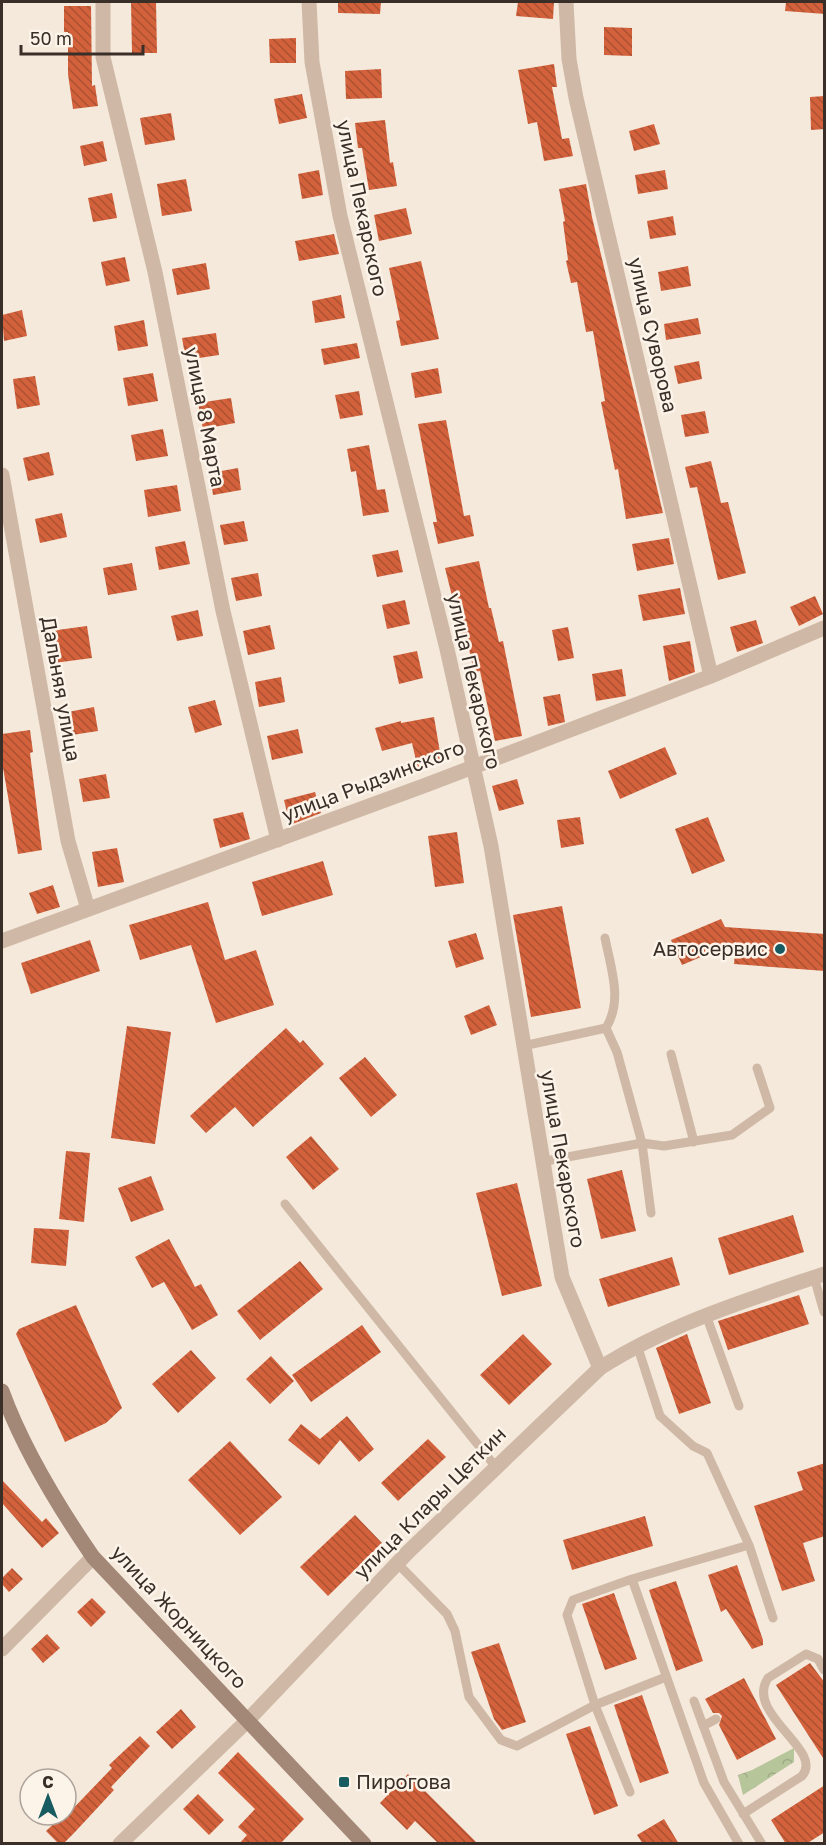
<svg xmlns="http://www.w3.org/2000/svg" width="826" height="1845" font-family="'Golos Text',sans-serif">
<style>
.forest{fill:url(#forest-crowns)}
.building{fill:url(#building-back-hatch)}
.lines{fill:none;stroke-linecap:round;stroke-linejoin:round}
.lane{stroke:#cfb9a6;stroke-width:9}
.street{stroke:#cfb9a6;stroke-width:15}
.secondary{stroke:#a38777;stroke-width:15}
.poi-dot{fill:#185b61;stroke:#fcf3e9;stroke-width:2}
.labels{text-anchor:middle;stroke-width:5;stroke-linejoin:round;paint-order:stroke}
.street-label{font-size:20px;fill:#3a2e28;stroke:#fcf3e9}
.poi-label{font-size:20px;fill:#3a2e28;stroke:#fcf3e9;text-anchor:end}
</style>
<defs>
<pattern id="forest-crowns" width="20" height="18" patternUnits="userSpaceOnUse" patternTransform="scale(1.5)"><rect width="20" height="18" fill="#b7c69a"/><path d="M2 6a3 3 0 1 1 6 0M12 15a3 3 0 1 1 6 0" fill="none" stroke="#9eaa85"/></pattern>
<pattern id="building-back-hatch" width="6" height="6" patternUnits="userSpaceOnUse" patternTransform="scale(1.5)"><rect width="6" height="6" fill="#d3623c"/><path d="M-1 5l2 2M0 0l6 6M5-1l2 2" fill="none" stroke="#ac5132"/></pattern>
</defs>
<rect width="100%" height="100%" fill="#f5e9dc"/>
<!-- forest -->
<path class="forest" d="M794 1748V1762L743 1795 738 1775 752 1770Z"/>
<!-- building -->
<path class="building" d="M131 2H156L157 53H132Z
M338 2H381L380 14 338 13Z
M518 2H554L553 19 516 16Z
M786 2H825V14L785 11Z
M64 6H91L92 86 95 85 98 106 73 109 68 74V32H64Z
M604 27 632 28V56L604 55Z
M296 38V63H270L269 39Z
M554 64 557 87H552L562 139 569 138 573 156 544 161 537 122 528 124 518 70Z
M381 69 382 98 346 99 345 71Z
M302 94 307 118 279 124 274 99Z
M825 96V129L811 130 810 97Z
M171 113 175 140 145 145 140 118Z
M385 120 390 163 393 162 397 186 369 190 362 148H358L355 123Z
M654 124 660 144 634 151 629 131Z
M103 141 107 161 84 166 80 146Z
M319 170 323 195 302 199 298 174Z
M665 170 668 189 638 194 635 175Z
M186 179 192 211 162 216 157 184Z
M586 184 592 217 663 513 626 519 618 469 615 470 601 402 605 401 593 331 586 332 577 282 571 283 566 261 568 260 563 222 565 221 559 189Z
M112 193 117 218 93 222 88 198Z
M406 208 412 234 379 241 374 215Z
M673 216 676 235 650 239 647 221Z
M334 234 339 254 299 261 295 241Z
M125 257 130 281 106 286 101 262Z
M421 261 439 339 401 346 396 321 400 320 389 268Z
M206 263 210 289 177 295 172 269Z
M688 266 691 286 661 291 658 272Z
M341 295 345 318 315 323 312 301Z
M22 310 27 336 4 341 2 315Z
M698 318 701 334 666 340 664 324Z
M144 320 148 346 118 351 114 326Z
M216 333 219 355 186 360 182 338Z
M357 343 360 358 324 365 321 349Z
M699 361 702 379 678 384 674 366Z
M438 368 442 393 415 398 411 373Z
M153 373 158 401 128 406 123 378Z
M35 376 40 405 17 409 13 379Z
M359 391 363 415 340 419 335 395Z
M231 398 235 423 203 429 198 403Z
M705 411 709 433 685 437 681 415Z
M446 420 464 516 470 515 474 536 438 544 433 522H437L418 424Z
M163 429 168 456 136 461 131 435Z
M369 445 377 490 385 489 389 512 363 516 356 471 351 472 347 449Z
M49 452 54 475 28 481 23 458Z
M711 461 721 503 728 502 746 573 718 580 697 487 690 488 685 467Z
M238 468 241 490 213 495 210 473Z
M177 485 181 511 148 517 144 490Z
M62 513 67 537 40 543 35 519Z
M244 521 248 541 224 545 220 525Z
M669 538 674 564 637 571 632 544Z
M185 541 190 564 159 570 155 547Z
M398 550 403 572 377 577 372 555Z
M479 561 489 608H491L499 642 503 641 522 736 495 741 480 671 474 672 466 635 462 636 445 568Z
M132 563 137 590 108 595 103 568Z
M258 573 262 596 236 601 231 578Z
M680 588 685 614 643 621 638 595Z
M815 596 823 614 799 626 790 607Z
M405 600 410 624 387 629 382 605Z
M198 610 203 636 177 641 171 616Z
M756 620 763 643 737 652 730 627Z
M270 625 275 649 248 655 243 631Z
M87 626 92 658 54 663 50 631Z
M568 627 574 658 558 661 552 630Z
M690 641 695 672 669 681 663 646Z
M417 651 423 678 399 684 393 656Z
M622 669 626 696 596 701 592 674Z
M281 677 285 702 259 707 255 682Z
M560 694 565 722 548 726 543 697Z
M215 700 222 725 195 733 188 707Z
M94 707 98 731 72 735 68 712Z
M434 717 442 764 418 769 412 743 382 751 375 728 401 721V723Z
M298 729 303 753 272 760 267 736Z
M30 730 33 752 30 753 42 850 18 854 2 762V734Z
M665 747 677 774 620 799 608 771Z
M106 774 110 798 83 802 79 779Z
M517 779 524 804 499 811 492 786Z
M315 792 321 813 290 825 284 800Z
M243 812 250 839 220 848 213 819Z
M580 817 584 844 561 848 557 820Z
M708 817 725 861 692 874 675 829Z
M457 832 464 883 435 887 428 836Z
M117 848 124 882 98 887 92 852Z
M323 861 333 895 262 916 252 882Z
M53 885 60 907 37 914 29 893Z
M208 902 225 960 256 950 274 1005 216 1023 191 945 140 960 129 925Z
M562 906 581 1008 531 1017 513 915Z
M721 919 725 927 825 934V971L734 964 736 942 682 965 671 940Z
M476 933 484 959 456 968 448 941Z
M90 940 100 971 31 994 21 963Z
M489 1005 497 1025 471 1035 464 1016Z
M127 1026 171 1032 155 1144 111 1138Z
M286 1028 300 1043 303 1040 324 1064 253 1127 235 1107 206 1133 190 1116Z
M365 1057 397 1095 371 1117 339 1078Z
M311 1136 339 1169 313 1190 286 1157Z
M66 1151 90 1153 84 1222 59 1219Z
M622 1170 636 1231 601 1239 587 1179Z
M151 1176 164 1210 131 1222 118 1188Z
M517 1183 542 1286 502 1296 476 1193Z
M793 1215 804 1252 729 1275 718 1238Z
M34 1228 69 1230 66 1266 31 1263Z
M169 1239 195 1287 201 1284 218 1315 192 1330 164 1282 152 1288 135 1257Z
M672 1257 680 1285 608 1307 599 1279Z
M300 1261 323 1289 260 1340 237 1311Z
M799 1295 809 1324 728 1350 718 1321Z
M76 1305 122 1408 106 1423 65 1442 16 1334 19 1329Z
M362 1325 381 1352 311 1402 292 1375Z
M523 1334 552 1364 509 1405 480 1375Z
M687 1334 711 1403 679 1414 656 1348Z
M191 1350 216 1378 178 1413 152 1384Z
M271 1356 294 1381 270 1404 246 1379Z
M347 1416 374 1449 359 1462 340 1440 319 1465 288 1440 301 1424 320 1439Z
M428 1439 446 1457 398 1501 381 1483Z
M230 1441 282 1497 240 1535 188 1480Z
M825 1463V1536L803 1543 815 1581 782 1591 754 1506 803 1490 797 1472Z
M2 1480 42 1522 46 1518 59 1533 42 1548 2 1503Z
M355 1515 382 1543 328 1596 300 1567Z
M645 1516 653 1546 572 1570 563 1540Z
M737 1565 763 1640V1645L752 1649 726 1609 721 1612 708 1575Z
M12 1568 23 1579 9 1592 2 1584V1578Z
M676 1581 703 1661 676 1671 649 1590Z
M614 1593 637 1659 605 1670 582 1604Z
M92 1598 106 1612 91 1627 77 1612Z
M47 1634 60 1648 43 1663 31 1649Z
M499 1643 526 1722 502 1730 494 1719 471 1652Z
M810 1663 825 1683V1761L776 1685Z
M744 1678 776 1739 737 1760 719 1725 722 1716 719 1713H713L705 1699Z
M642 1695 669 1773 640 1783 614 1705Z
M181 1709 196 1727 172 1749 156 1732Z
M590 1726 618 1806 594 1815 566 1734Z
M140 1736 150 1746 111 1787 114 1790 75 1832 63 1844H59L46 1831 60 1818 62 1820 112 1768 109 1765Z
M238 1752 304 1819 280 1844H239L247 1835 238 1827 255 1809 218 1773Z
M408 1774 478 1844H439L415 1821 407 1830 380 1803Z
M825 1785V1832L806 1844H786L771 1820Z
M198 1794 224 1820 209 1835 183 1809Z
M664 1819 679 1844H643L637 1835Z"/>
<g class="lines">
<!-- lane -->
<path class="lane" d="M605 938C611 969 623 1000 606 1028
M523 1046 606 1028 617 1052 642 1143 541 1162
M671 1054 694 1142
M285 1204 495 1466
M651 1213 642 1143 664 1146 732 1135 770 1108 757 1068
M814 1277 824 1312
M706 1315 739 1406
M637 1345 660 1416 693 1446 707 1453 749 1545 773 1618
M397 1563 447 1614 455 1631 469 1697 501 1740 517 1746 595 1705 666 1677
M632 1579 749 1545
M694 1701 724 1782 762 1844
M703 1726 716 1719
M630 1792 595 1705 567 1615 573 1600 632 1579 704 1783 739 1844
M743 1814 802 1776C825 1750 744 1714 768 1678L806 1654 818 1659 824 1670"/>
<!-- street -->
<path class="street" d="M103 2V57L155 272 223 611 278 840
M309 2 312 62 340 216 447 649 491 846 562 1277 600 1368
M566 2 569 59 576 98 711 676
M2 475 68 841 88 909
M2 941 426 785 711 676 824 628
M2 1649 93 1557
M120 1844 247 1721 408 1552 600 1368C669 1324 747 1300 824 1274"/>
<!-- secondary -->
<path class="secondary" d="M2 1391C23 1449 58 1506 93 1557L364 1844"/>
</g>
<!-- markers -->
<g class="poi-dot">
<circle cx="780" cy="949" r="6"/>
<rect x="338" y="1776" width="12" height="12" rx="3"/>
</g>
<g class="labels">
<!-- street labels -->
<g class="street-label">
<text transform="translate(362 208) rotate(78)" y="7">улица Пекарского</text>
<text transform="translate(653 335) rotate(77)" y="7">улица Суворова</text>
<text transform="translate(205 417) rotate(79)" y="7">улица 8 Марта</text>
<text transform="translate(474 681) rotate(77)" y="7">улица Пекарского</text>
<text transform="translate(61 689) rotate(80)" y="7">Дальняя улица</text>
<text transform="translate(373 781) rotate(-21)" y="7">улица Рыдзинского</text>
<text transform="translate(563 1159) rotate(80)" y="7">улица Пекарского</text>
<text transform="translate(430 1503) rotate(-45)" y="7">улица Клары Цеткин</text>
<text transform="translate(179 1617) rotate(47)" y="7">улица Жорницкого</text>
</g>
<!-- poi labels -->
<g class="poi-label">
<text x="768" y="956">Автосервис</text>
<text x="356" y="1789" text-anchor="start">Пирогова</text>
</g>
</g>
<!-- border -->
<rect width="826" height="1845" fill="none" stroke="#3a2e28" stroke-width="6"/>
<!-- north arrow -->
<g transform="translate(48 1797)"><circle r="28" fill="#fcf3e9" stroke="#aea49c" stroke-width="1.5"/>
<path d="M0-4.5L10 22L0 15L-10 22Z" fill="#185b61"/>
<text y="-9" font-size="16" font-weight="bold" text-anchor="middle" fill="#3a2e28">С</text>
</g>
<!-- scale -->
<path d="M21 45v9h122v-9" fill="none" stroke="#3a2e28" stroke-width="3"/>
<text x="30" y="45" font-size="18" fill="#3a2e28" stroke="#fcf3e9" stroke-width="4.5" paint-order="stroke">50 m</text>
</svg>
